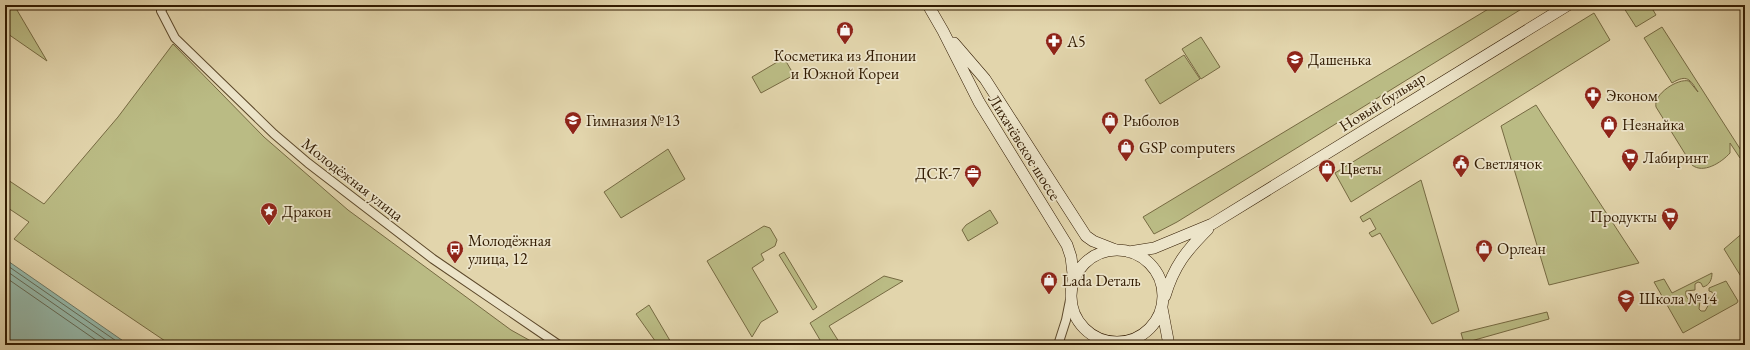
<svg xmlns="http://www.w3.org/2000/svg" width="1750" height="350" font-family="'EB Garamond',serif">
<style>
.green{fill:#babb84;stroke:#766a42}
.water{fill:#95b9ab;stroke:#6d7967}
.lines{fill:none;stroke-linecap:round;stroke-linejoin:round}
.shore{stroke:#636a56;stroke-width:1}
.street-casing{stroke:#5d492b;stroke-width:10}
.secondary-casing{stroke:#311a00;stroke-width:12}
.street{stroke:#ece4c9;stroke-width:8}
.secondary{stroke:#ece4c9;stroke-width:11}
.labels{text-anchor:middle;stroke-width:3.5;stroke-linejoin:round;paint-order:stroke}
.poi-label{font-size:16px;fill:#311a00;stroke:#ece4c9;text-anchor:start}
.street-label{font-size:16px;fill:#311a00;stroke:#ece4c9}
</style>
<rect width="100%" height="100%" fill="#e2d5ac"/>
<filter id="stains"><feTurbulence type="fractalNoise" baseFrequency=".005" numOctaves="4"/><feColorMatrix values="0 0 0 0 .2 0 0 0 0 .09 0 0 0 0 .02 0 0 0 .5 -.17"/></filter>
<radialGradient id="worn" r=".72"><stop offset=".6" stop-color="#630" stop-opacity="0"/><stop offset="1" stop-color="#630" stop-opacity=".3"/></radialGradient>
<!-- green -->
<path class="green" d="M5 5H14L47 61 8 34 5 29Z
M1495 5H1528L1177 222 1154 234 1143 217Z
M1622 5H1650L1656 15 1636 27Z
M1594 13 1610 40 1351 202 1335 173Z
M1662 27 1744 155 1740 158 1730 143V153C1721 163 1703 174 1692 165L1656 107C1653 94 1678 78 1689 81L1698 92C1690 79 1687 74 1672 83L1644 38Z
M1201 37 1220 67 1201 79 1182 49Z
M173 44 264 137 348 210 511 330 538 345H171L14 239 29 222 5 206V178L44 204 118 117Z
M1184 55 1200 79 1160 104 1145 80Z
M784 58 794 75 761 93 752 77Z
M1536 105 1543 116 1639 263 1549 285 1501 126Z
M668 149 685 179 621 218 604 192Z
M1421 180 1459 311 1432 324 1380 233 1372 237 1369 233 1376 229 1370 218 1363 222 1360 217Z
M990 210 998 223 968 241 962 230 966 225Z
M764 226 770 228 777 240 775 246 761 254 764 260 752 268 778 312 761 322 752 337 707 261Z
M1745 231V283L1724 249Z
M784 252 817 307 813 310 779 255Z
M1712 273C1712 279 1710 285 1703 287L1701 283 1698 282 1695 284V290L1686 291C1685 296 1687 299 1691 301L1693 297H1698L1700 300 1699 309 1701 311H1705L1709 304 1706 298H1712L1713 295 1712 292 1709 291V288L1726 281 1738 301 1737 303 1683 333 1654 282 1664 279 1672 293Z
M884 276 903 281 829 326 841 345H823L810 323Z
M649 305 672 344 658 345 636 314Z
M1547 312 1549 319 1464 343 1461 333Z"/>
<!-- water -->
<path class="water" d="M5 259 129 345H5Z"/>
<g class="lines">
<!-- shore -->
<path class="shore" d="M5 264 122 345
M5 270 113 345
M5 277 103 345"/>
<!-- street casing -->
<g class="street-casing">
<path id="street" d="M164 5 161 11 175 38 274 134 308 163 433 259 559 345
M1058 345 1066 320 1071 295
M1105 345 1110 342"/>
</g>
<!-- secondary casing -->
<g class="secondary-casing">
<path id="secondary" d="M928 5 943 31 979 102 1067 245 1071 257 1074 282
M954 43 985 79 1086 236 1093 241 1116 250
M1071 296a46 46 0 1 1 92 0a46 46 0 1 1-92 0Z
M1129 252 1154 248 1212 224 1568 5
M1165 296C1174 266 1186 251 1208 229
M1162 308 1169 345"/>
</g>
<!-- street -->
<use href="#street" class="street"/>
<!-- secondary -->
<use href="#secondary" class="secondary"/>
</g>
<!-- icons -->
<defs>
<g id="shop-pin" transform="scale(0.9)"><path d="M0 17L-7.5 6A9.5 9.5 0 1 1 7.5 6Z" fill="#8f2418" stroke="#ece4c9"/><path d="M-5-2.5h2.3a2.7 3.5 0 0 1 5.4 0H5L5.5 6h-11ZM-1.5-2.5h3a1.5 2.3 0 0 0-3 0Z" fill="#fff"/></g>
<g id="pharmacy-pin" transform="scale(0.9)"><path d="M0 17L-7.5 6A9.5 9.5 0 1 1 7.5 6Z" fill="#8f2418" stroke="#ece4c9"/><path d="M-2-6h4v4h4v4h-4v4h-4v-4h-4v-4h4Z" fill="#fff"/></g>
<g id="school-pin" transform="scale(0.9)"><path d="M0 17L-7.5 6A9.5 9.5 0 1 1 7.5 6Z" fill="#8f2418" stroke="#ece4c9"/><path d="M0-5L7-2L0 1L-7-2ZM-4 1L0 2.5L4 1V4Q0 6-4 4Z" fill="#fff"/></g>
<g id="supermarket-pin" transform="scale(0.9)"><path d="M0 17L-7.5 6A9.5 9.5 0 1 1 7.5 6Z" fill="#8f2418" stroke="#ece4c9"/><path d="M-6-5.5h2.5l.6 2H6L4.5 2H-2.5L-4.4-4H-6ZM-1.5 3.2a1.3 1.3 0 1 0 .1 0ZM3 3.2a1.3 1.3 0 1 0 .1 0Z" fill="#fff"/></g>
<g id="civic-pin" transform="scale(0.9)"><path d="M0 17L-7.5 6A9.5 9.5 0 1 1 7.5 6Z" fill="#8f2418" stroke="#ece4c9"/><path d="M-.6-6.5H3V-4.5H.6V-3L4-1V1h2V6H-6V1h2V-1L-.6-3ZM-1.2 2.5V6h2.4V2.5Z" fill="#fff"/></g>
<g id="office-pin" transform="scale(0.9)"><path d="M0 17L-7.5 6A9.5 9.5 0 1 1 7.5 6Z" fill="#8f2418" stroke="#ece4c9"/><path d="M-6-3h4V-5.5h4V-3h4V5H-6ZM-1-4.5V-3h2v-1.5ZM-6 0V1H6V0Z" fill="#fff"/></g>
<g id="sight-pin" transform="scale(0.9)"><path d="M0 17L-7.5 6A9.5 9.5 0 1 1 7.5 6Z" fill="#8f2418" stroke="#ece4c9"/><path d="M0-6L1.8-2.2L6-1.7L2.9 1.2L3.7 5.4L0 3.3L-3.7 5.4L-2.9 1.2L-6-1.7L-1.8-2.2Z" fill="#fff"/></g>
<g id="bus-pin" transform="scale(0.9)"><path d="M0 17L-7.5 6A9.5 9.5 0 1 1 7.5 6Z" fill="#8f2418" stroke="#ece4c9"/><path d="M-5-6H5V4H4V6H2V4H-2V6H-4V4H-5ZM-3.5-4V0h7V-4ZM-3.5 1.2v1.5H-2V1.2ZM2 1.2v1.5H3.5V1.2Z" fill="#fff"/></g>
</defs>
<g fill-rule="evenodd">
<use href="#shop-pin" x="845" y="30"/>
<use href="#pharmacy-pin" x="1054" y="41"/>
<use href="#school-pin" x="1295" y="59"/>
<use href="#pharmacy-pin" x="1593" y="95"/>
<use href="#school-pin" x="573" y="120"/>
<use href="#shop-pin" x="1110" y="120"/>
<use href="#shop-pin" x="1609" y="124"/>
<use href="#shop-pin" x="1126" y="147"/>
<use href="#supermarket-pin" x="1630" y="157"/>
<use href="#civic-pin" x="1461" y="163"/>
<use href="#shop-pin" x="1327" y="168"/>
<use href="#office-pin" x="973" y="173"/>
<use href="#sight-pin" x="269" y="211"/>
<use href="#supermarket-pin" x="1670" y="216"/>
<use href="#shop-pin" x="1484" y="248"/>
<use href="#bus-pin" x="455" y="249"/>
<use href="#shop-pin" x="1049" y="280"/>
<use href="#school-pin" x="1626" y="298"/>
</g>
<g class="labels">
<!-- poi labels -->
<g class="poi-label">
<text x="1067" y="47">А5</text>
<text x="845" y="61" text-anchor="middle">Косметика из Японии<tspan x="845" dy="18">и Южной Кореи</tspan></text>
<text x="1308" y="65">Дашенька</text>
<text x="1606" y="101">Эконом</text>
<text x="586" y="126">Гимназия №13</text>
<text x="1123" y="126">Рыболов</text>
<text x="1622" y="130">Незнайка</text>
<text x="1139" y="153">GSP computers</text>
<text x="1643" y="163">Лабиринт</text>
<text x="1474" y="169">Светлячок</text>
<text x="1340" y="174">Цветы</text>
<text x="960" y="179" text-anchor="end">ДСК-7</text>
<text x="282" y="217">Дракон</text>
<text x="1657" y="222" text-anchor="end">Продукты</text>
<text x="468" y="246">Молодёжная<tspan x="468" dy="18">улица, 12</tspan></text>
<text x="1497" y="254">Орлеан</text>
<text x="1062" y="286">Lada Dеталь</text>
<text x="1639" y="304">Школа №14</text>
</g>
<!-- street labels -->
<g class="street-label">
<text transform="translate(1382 101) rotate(-32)" y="6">Новый бульвар</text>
<text transform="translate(1025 147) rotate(58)" y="6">Лихачёвское шоссе</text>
<text transform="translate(353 179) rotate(38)" y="6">Молодёжная улица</text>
</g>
</g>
<!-- margin -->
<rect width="1750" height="350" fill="none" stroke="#e2d5ac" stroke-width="20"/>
<rect x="6" y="6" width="1738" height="338" fill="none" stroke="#311a00" stroke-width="2"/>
<rect x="10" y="10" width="1730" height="330" fill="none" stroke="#311a00"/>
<rect width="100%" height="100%" filter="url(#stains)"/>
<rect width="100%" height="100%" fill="url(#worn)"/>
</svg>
